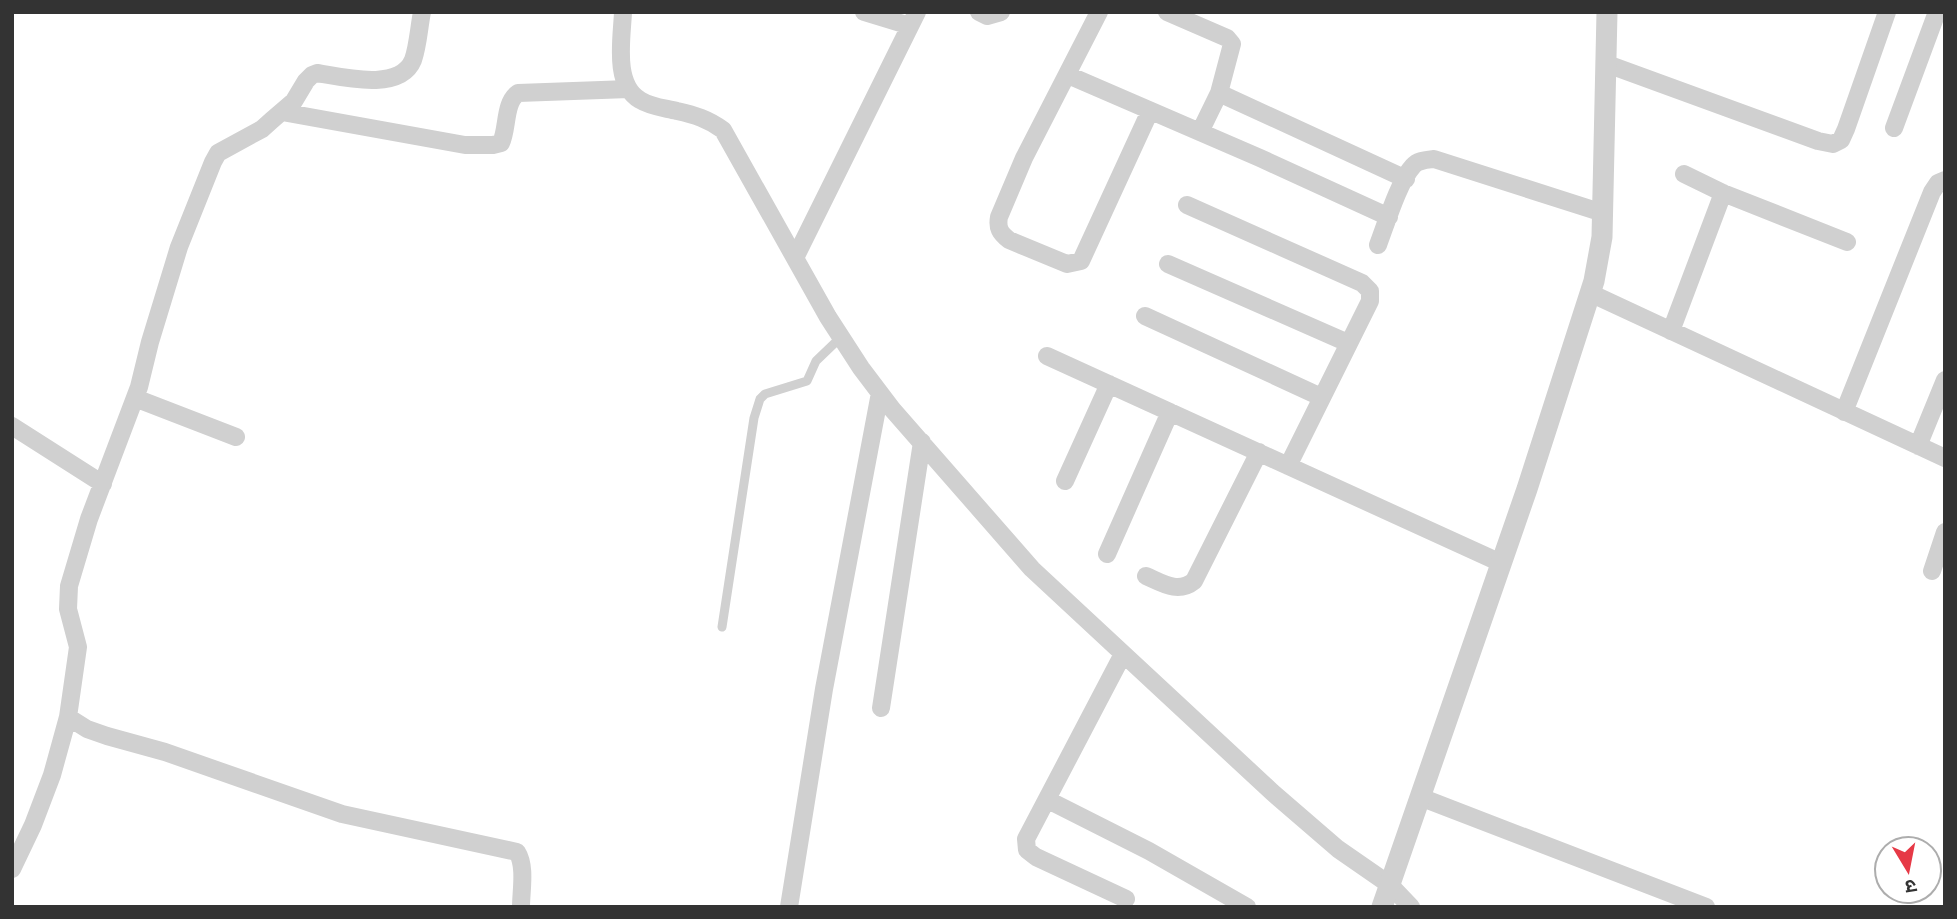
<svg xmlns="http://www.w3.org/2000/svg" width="1957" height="919" font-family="'Work Sans','Noto Sans Devanagari',sans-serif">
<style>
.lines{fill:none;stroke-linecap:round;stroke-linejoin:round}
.service{stroke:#d0d0d0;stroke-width:9}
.minor{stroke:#d0d0d0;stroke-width:18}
.tertiary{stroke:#d0d0d0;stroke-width:21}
</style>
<rect width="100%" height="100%" fill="#fff"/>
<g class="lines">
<!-- service -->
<path class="service" d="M722 627 754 418 760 399 765 394 807 381 816 361 841 337"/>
<!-- minor -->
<path class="minor" d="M623 12C622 38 613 84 640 100 651 107 665 108 677 111 695 115 708 119 723 130L828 317 861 368 892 409 1032 569 1272 792 1338 849 1390 885 1411 907
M864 12 910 26
M979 12 987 16 1001 12
M1099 12 1024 158 999 217C997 228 1000 233 1009 240L1067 264 1081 261 1150 111
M1167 12 1227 38 1232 44 1219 93 1200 132
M1607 64 1818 141 1833 144 1841 140 1846 129 1887 12
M1068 75 1260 158 1389 217
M1219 93 1406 179
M282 112 465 145H493L501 143C508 128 504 103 518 93L629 89
M1894 128 1937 12
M1684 174 1723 193 1847 242
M1187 205 1362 283 1370 291V301L1288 466
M1378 245C1386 224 1399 181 1413 166 1418 160 1426 160 1434 159L1603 213
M795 258 917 12
M1168 264 1348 343
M1590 293 1945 458
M1145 316 1321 397
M1671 331 1723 193
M1047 356 1501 563
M135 398 236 437
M1844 412 1932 192 1938 183 1945 180
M12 426 103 484
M1918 446 1945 380
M1065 481 1109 384
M1107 554 1170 412
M1932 571 1945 532
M1146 576C1162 583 1178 594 1194 581L1259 452
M1123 654 1026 839 1027 850 1036 857 1126 899
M881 708 922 442
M68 717 87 729 107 736 165 752 342 814 517 852C526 866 521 891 521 907
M1420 797 1706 907
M1048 800 1149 851 1247 907
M12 869 33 825 52 775 68 717 78 647 68 609 69 586 89 519 139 387 150 342 179 247 213 162 218 153 262 129 272 120 294 101 306 81 312 75 317 73C342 77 400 92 413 60 418 46 419 27 422 12
M789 907 824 689 880 393"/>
<!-- tertiary -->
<path class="tertiary" d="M1382 907 1527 489 1594 281 1602 237 1607 12"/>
</g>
<!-- border -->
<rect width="1957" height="919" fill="none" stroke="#333333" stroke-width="28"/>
<!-- north arrow -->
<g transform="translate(1908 870) rotate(170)"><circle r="33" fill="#ffffff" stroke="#adadad" stroke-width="2"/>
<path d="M0-5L12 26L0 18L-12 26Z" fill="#e63946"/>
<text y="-10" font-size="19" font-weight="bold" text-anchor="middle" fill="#333333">उ</text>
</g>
</svg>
